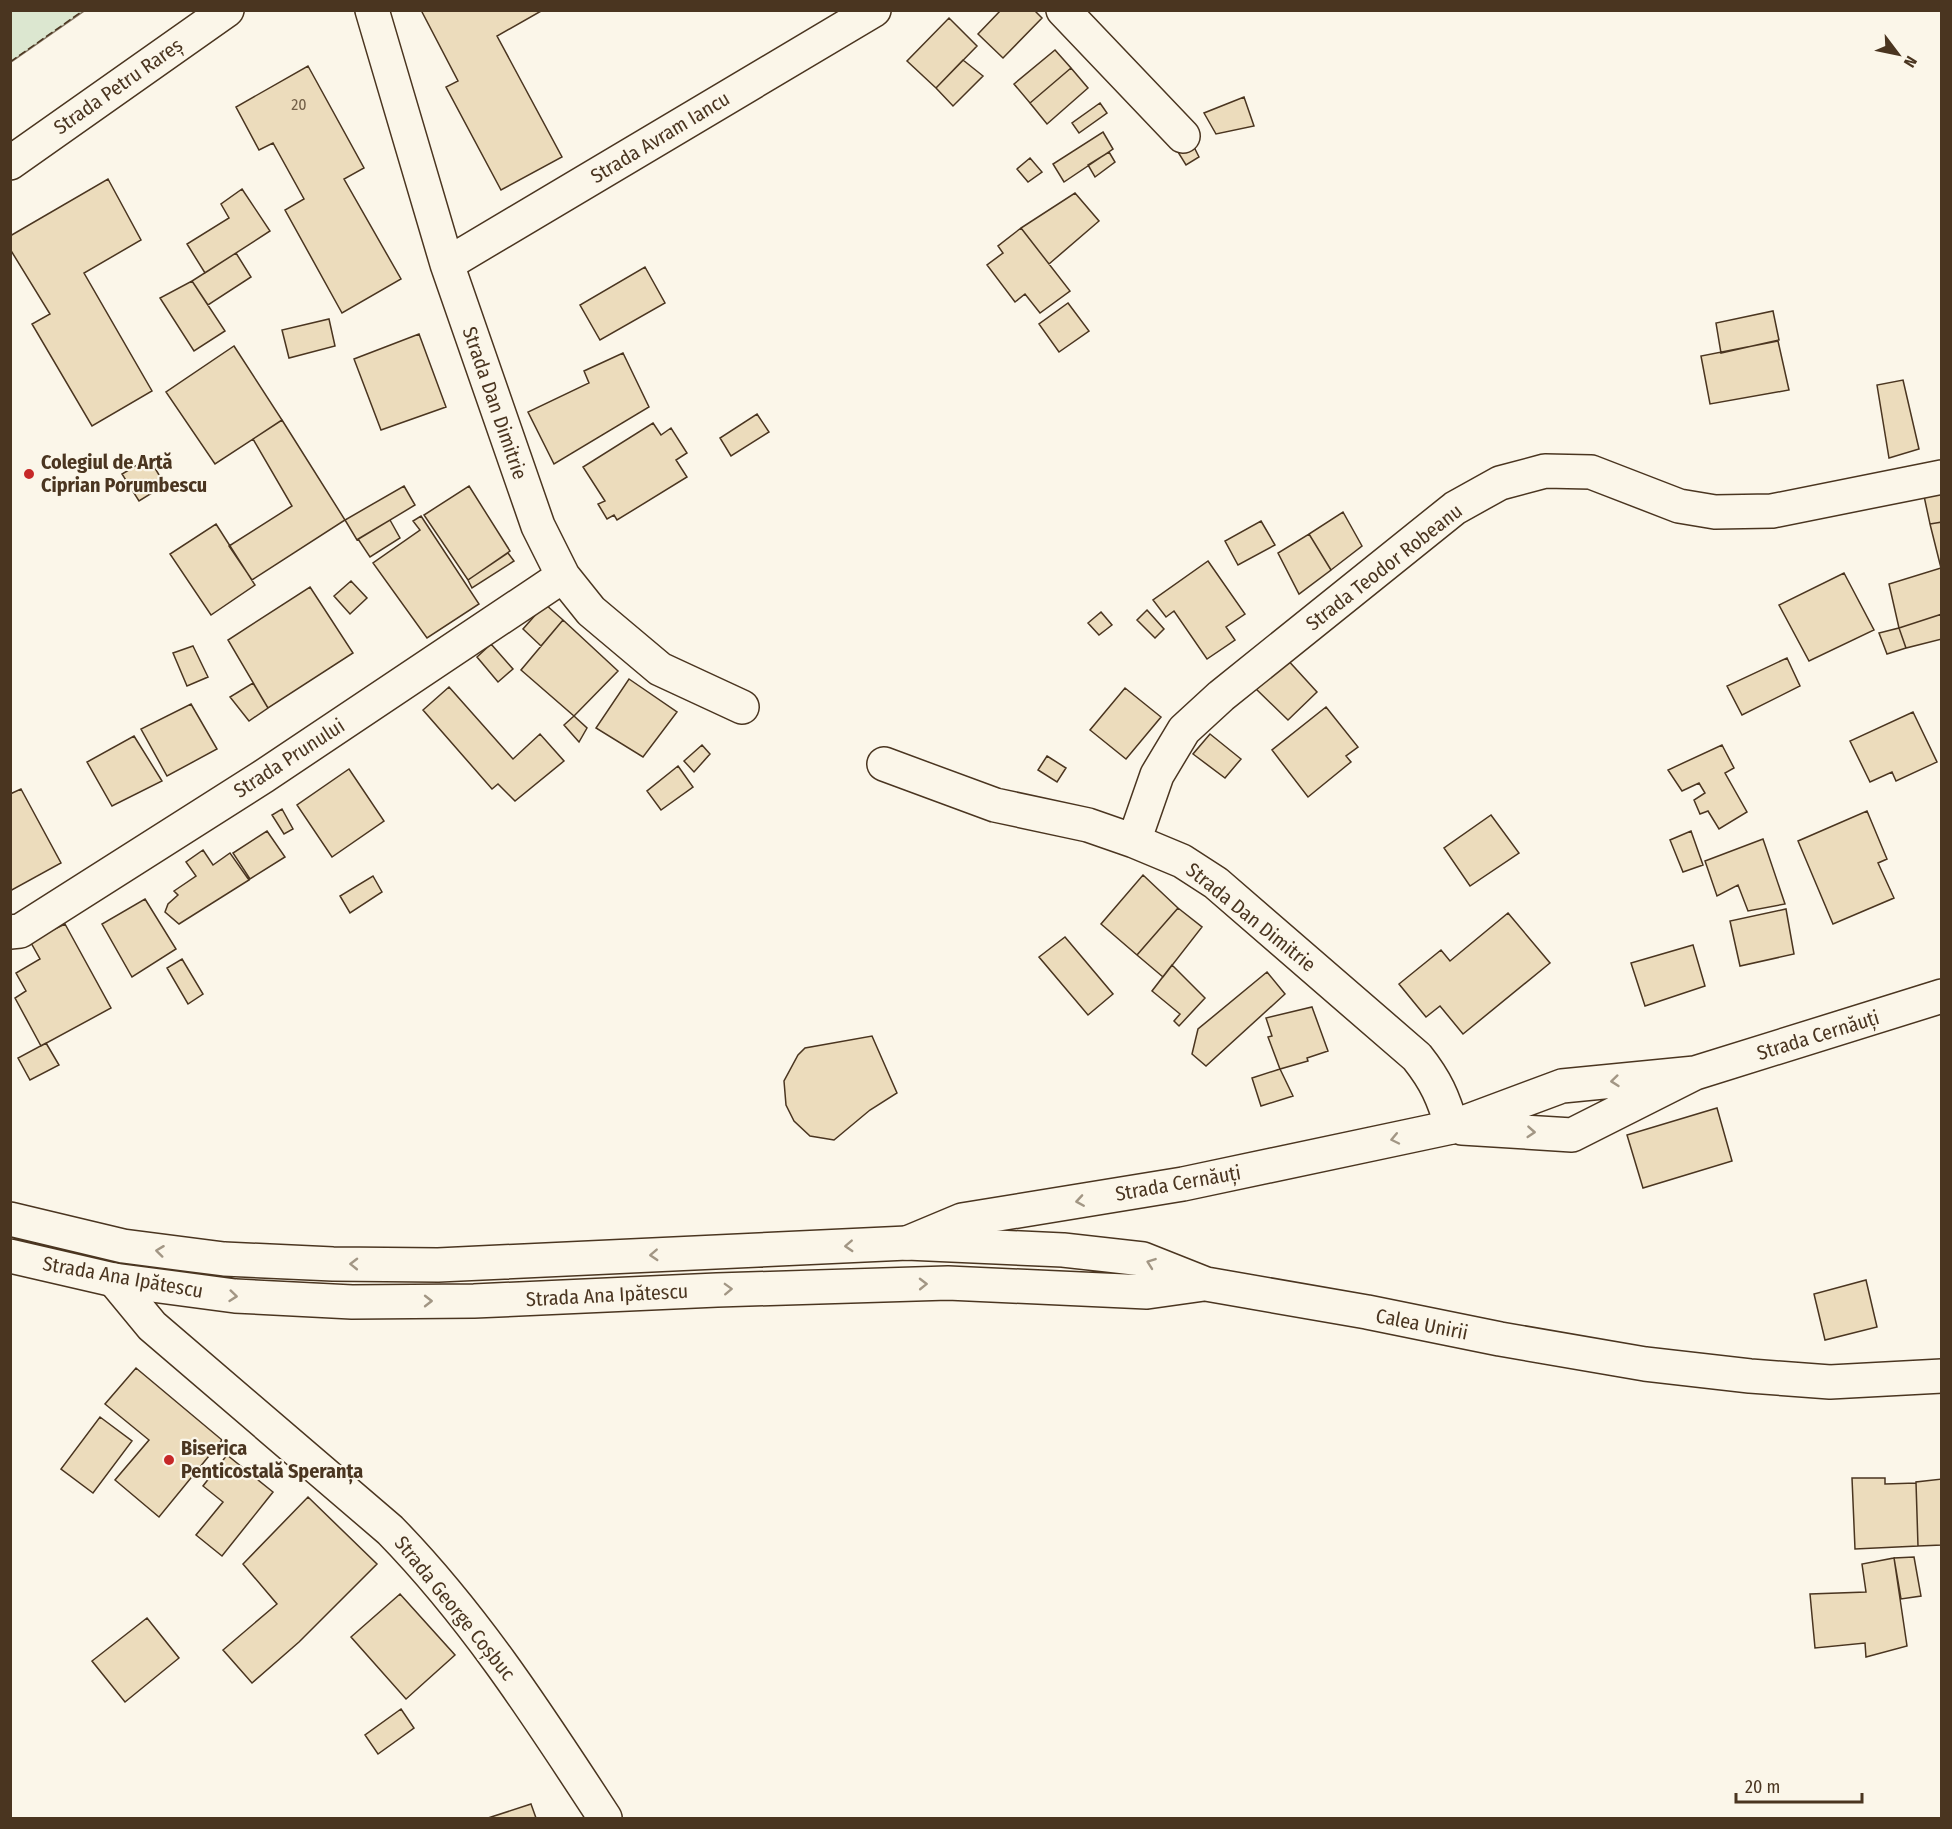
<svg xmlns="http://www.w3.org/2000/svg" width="1952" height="1829" font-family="'Fira Sans Condensed',sans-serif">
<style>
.green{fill:#dce7d0;stroke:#887966;stroke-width:1.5}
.building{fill:#ecdcbc;stroke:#4a3520;stroke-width:1.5}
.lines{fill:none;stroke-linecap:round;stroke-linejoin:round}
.street-casing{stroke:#4a3520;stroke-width:36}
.secondary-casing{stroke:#4a3520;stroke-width:36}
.primary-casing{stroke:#4a3520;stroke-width:36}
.street{stroke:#fbf6e9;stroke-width:33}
.secondary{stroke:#fbf6e9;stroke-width:33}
.primary{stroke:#fbf6e9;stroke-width:33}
.fence{stroke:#4a3520;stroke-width:1.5;stroke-dasharray:8 3;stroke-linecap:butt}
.oneway{stroke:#a29684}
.poi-dot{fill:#c62828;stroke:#fbf6e9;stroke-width:2}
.labels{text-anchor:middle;stroke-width:4.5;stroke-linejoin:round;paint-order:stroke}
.number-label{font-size:16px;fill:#725f47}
.street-label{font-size:20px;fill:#4a3520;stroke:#fbf6e9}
.poi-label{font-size:20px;font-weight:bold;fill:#4a3520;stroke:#fbf6e9;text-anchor:start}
</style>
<rect width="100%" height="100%" fill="#fbf6e9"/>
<!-- green -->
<path class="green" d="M11 10H84V11L11 62Z"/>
<!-- building -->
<path class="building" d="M421 10H543L497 36 562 157 501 190 446 87 458 81Z
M1001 10H1034L1042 18 1003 58 978 34Z
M949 18 977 46 936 88 907 61Z
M1055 50 1071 68 1030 103 1014 84Z
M963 60 983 76 953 106 936 88Z
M308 66 364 168 344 179 401 279 342 313 285 210 304 199 273 143 259 150 236 107Z
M1071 68 1088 88 1047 124 1030 103Z
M1244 97 1254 126 1216 134 1204 113Z
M1100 103 1107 113 1079 133 1072 123Z
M1103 132 1113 149 1064 182 1053 164Z
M1192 143 1199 157 1186 165 1178 152Z
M1109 152 1115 162 1095 177 1088 165Z
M1030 158 1042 172 1028 182 1017 169Z
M108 179 141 240 84 273 152 391 92 426 32 324 50 314 10 249V236Z
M242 189 270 231 205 273 187 244 229 218 221 204Z
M1075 193 1099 221 1049 264 1021 228Z
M1021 228 1070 291 1040 313 1025 294 1015 302 987 265 1003 253 998 246Z
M236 253 251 277 208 305 192 281Z
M645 267 665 303 600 340 580 305Z
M192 281 225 331 194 351 160 298Z
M1068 303 1089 331 1059 352 1039 324Z
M1773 311 1779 340 1721 353 1716 323Z
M329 319 335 346 289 358 282 330Z
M419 334 446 407 381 430 354 359Z
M1778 341 1789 390 1710 404 1701 356Z
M234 346 282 420 215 464 166 392Z
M623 353 649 407 554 464 528 412 589 383 584 371Z
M1903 380 1919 449 1889 458 1877 385Z
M757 414 769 432 731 456 720 438Z
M282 420 345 520 252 580 229 546 292 506 253 439Z
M653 423 661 435 671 428 687 453 676 460 687 477 617 520 614 515 607 519 598 504 605 501 583 467Z
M149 458 165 485 139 501 122 474Z
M404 486 415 505 357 540 345 520Z
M469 486 510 551 468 580 424 515Z
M1942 492V522L1930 524 1924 496Z
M1343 512 1362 546 1331 570 1309 534Z
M421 516 479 604 427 638 373 563 420 530 413 521Z
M390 520 400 538 370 557 358 539Z
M1261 521 1275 545 1238 565 1225 541Z
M1942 522V614L1899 628 1889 584 1941 568 1930 524Z
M216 524 255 585 211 615 170 554Z
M1309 534 1331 570 1299 594 1278 553Z
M508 553 514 561 472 588 468 580Z
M1208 561 1245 614 1226 627 1235 640 1207 659 1174 611 1166 617 1153 600Z
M1844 573 1874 630 1809 661 1779 605Z
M351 581 367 598 350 614 334 596Z
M310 587 353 653 268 708 228 640Z
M545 604 563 620 541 646 523 629Z
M1147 610 1164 629 1155 638 1137 620Z
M1101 612 1112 625 1099 635 1088 623Z
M1942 614V639L1906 648 1899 628Z
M563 620 618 671 574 716 521 670Z
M1899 628 1906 648 1887 654 1879 633Z
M491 644 513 669 498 682 477 657Z
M193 646 208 677 187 686 173 653Z
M1285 657 1317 692 1288 720 1254 687Z
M1787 658 1800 686 1742 715 1727 686Z
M629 679 677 712 643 757 596 728Z
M253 683 268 708 249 721 230 697Z
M449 687 513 759 540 734 564 761 515 801 498 784 492 789 423 710Z
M1125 688 1161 717 1126 759 1090 730Z
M191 704 217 749 167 776 141 729Z
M1326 707 1358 747 1346 756 1351 762 1308 797 1272 750Z
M1913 712 1937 762 1896 781 1892 772 1870 782 1850 741Z
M574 716 587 728 579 742 564 725Z
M1210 734 1241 759 1225 778 1193 754Z
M134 736 162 781 112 806 87 762Z
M702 745 710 754 694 772 684 761Z
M1722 745 1734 768 1725 773 1747 812 1719 829 1708 811 1700 814 1694 800 1705 793 1699 783 1682 791 1668 770Z
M1047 756 1066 768 1057 782 1038 770Z
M678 766 693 787 661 810 647 791Z
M349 769 384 821 332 857 297 805Z
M21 789 61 863 10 891V794Z
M282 809 293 829 284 834 272 815Z
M1867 811 1887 859 1878 863 1894 898 1833 924 1798 841Z
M1491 815 1519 853 1470 886 1444 848Z
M267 831 285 857 250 879 233 853Z
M1691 831 1703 865 1683 872 1670 840Z
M1763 839 1785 904 1748 911 1738 885 1717 896 1705 861Z
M203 850 213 865 230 853 249 880 179 924 165 912 168 904 178 895 174 891 196 876 186 862Z
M1143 875 1178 908 1137 955 1101 924Z
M373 876 382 892 350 913 340 896Z
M145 899 176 949 132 977 102 924Z
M1178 908 1202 927 1163 977 1137 955Z
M1786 909 1794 954 1740 966 1730 921Z
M1508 913 1550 963 1463 1034 1440 1006 1426 1017 1399 984 1441 950 1450 961Z
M65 924 111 1008 41 1046 15 998 26 991 16 973 40 959 30 941Z
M1065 937 1113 994 1088 1015 1039 957Z
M1693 945 1705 986 1645 1006 1631 963Z
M182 959 203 994 188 1004 167 968Z
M1172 965 1205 998 1179 1026 1174 1021 1180 1014 1152 991Z
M1267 972 1285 994 1206 1066 1192 1054 1198 1029Z
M1312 1007 1328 1051 1307 1058 1308 1061 1280 1069 1268 1037 1272 1036 1266 1018Z
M872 1036 897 1093 870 1110 834 1140 810 1136 794 1121 786 1105 784 1081 798 1055 805 1048Z
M46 1043 59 1065 30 1080 18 1058Z
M1280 1069 1293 1096 1261 1106 1252 1078Z
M1717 1108 1732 1161 1643 1188 1627 1135Z
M1866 1280 1877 1327 1825 1340 1814 1294Z
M136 1368 222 1440 159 1517 115 1480 149 1440 105 1404Z
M100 1417 132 1441 93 1493 61 1469Z
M227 1455 273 1492 222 1556 196 1535 223 1502 203 1486Z
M1852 1478H1885V1484L1916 1483 1918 1546 1855 1549Z
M1942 1479V1545L1918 1546 1916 1482Z
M308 1497 377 1564 299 1642 252 1683 223 1650 277 1604 243 1564Z
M1914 1557 1921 1596 1901 1599 1894 1558Z
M1894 1558 1907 1646 1866 1657 1865 1643 1815 1648 1810 1594 1866 1592 1862 1564Z
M400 1594 455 1655 406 1699 351 1637Z
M147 1618 179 1658 125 1702 92 1661Z
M401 1709 414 1728 378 1754 365 1735Z
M531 1804 536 1818H488Z"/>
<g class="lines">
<!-- street casing -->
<g class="street-casing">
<path id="street" d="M372 10 447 264 538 526 563 576 591 611 660 669 742 707
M1063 10 1183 136
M447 264 874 10
M884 764 995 805 1088 825 1134 841 1182 861 1216 883 1417 1057C1436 1081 1443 1097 1452 1127
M1134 841 1157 775 1184 730 1221 696 1455 508 1500 483 1545 471 1591 472 1679 506 1715 512 1772 511 1942 477
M10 932 20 931 264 776 563 576
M114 1280 152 1326 390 1530C475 1617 539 1717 605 1818"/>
</g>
<!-- secondary casing -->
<g class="secondary-casing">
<path id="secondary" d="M10 163 227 10
M1462 1128 1572 1135 1695 1073 1942 996
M907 1243 962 1220 1183 1184 1452 1127 1562 1086 1695 1073"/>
</g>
<!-- primary casing -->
<g class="primary-casing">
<path id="primary" d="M10 1219 123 1246 224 1259 333 1264 438 1265 907 1243 1063 1250 1143 1259 1206 1284 1367 1312 1500 1339 1645 1364 1750 1376 1830 1382 1942 1376
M10 1256 114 1280 235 1296 352 1302 474 1301 717 1290 948 1283 1147 1292 1204 1284"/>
</g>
<!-- street -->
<use href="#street" class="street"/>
<!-- secondary -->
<use href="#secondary" class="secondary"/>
<!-- primary -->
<use href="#primary" class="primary"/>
<!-- fence -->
<path class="fence" d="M10 62 84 10"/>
</g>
<!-- one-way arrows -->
<defs><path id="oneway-chevron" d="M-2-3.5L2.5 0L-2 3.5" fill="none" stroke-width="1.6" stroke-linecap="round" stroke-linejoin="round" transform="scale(1.5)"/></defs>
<g class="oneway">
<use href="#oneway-chevron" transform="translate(1615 1081) rotate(174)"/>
<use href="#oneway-chevron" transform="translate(1531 1132) rotate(4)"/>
<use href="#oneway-chevron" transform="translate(1395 1139) rotate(168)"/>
<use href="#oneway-chevron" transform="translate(1080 1201) rotate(171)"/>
<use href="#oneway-chevron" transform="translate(849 1246) rotate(177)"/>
<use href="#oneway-chevron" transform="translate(160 1251) rotate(-173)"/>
<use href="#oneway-chevron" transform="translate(654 1255) rotate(177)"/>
<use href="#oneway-chevron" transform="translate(1151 1263) rotate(-160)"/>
<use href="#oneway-chevron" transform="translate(354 1264) rotate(-179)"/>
<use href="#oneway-chevron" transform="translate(923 1284) rotate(-1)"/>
<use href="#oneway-chevron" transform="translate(728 1289) rotate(-2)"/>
<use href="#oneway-chevron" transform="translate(233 1296) rotate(6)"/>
<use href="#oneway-chevron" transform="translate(428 1301)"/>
</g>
<!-- markers -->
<g class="poi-dot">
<circle cx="29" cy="474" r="6"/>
<circle cx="169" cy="1460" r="6"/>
</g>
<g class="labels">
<!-- number labels -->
<g class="number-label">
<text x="299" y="110">20</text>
</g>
<!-- street labels -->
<g class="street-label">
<text transform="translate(118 86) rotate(-35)" y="7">Strada Petru Rareș</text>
<text transform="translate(660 137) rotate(-31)" y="7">Strada Avram Iancu</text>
<text transform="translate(495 403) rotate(71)" y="7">Strada Dan Dimitrie</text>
<text transform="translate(1384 567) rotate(-38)" y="7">Strada Teodor Robeanu</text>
<text transform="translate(289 758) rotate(-33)" y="7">Strada Prunului</text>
<text transform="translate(1251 917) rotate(39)" y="7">Strada Dan Dimitrie</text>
<text transform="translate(1818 1035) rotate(-17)" y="7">Strada Cernăuți</text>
<text transform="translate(1178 1183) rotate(-10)" y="7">Strada Cernăuți</text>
<text transform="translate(123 1277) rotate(10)" y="7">Strada Ana Ipătescu</text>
<text transform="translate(607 1295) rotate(-3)" y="7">Strada Ana Ipătescu</text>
<text transform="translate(1422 1324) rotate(11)" y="7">Calea Unirii</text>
<text transform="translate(455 1608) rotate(51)" y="7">Strada George Coșbuc</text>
</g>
<!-- poi labels -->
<g class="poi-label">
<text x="41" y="469">Colegiul de Artă<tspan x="41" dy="23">Ciprian Porumbescu</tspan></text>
<text x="181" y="1455">Biserica<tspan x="181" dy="23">Penticostală Speranța</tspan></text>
</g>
</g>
<!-- border -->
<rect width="1952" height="1829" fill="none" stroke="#4a3520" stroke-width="24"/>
<!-- north arrow -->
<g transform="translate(1898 54) rotate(122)" stroke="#fbf6e9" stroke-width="4.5" paint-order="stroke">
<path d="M0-4.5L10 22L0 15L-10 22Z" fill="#4a3520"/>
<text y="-9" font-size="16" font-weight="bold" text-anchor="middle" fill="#4a3520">N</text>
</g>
<!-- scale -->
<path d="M1736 1793v9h126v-9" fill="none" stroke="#4a3520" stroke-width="3"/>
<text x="1745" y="1793" font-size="18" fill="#4a3520" stroke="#fbf6e9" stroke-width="4.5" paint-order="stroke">20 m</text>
</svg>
